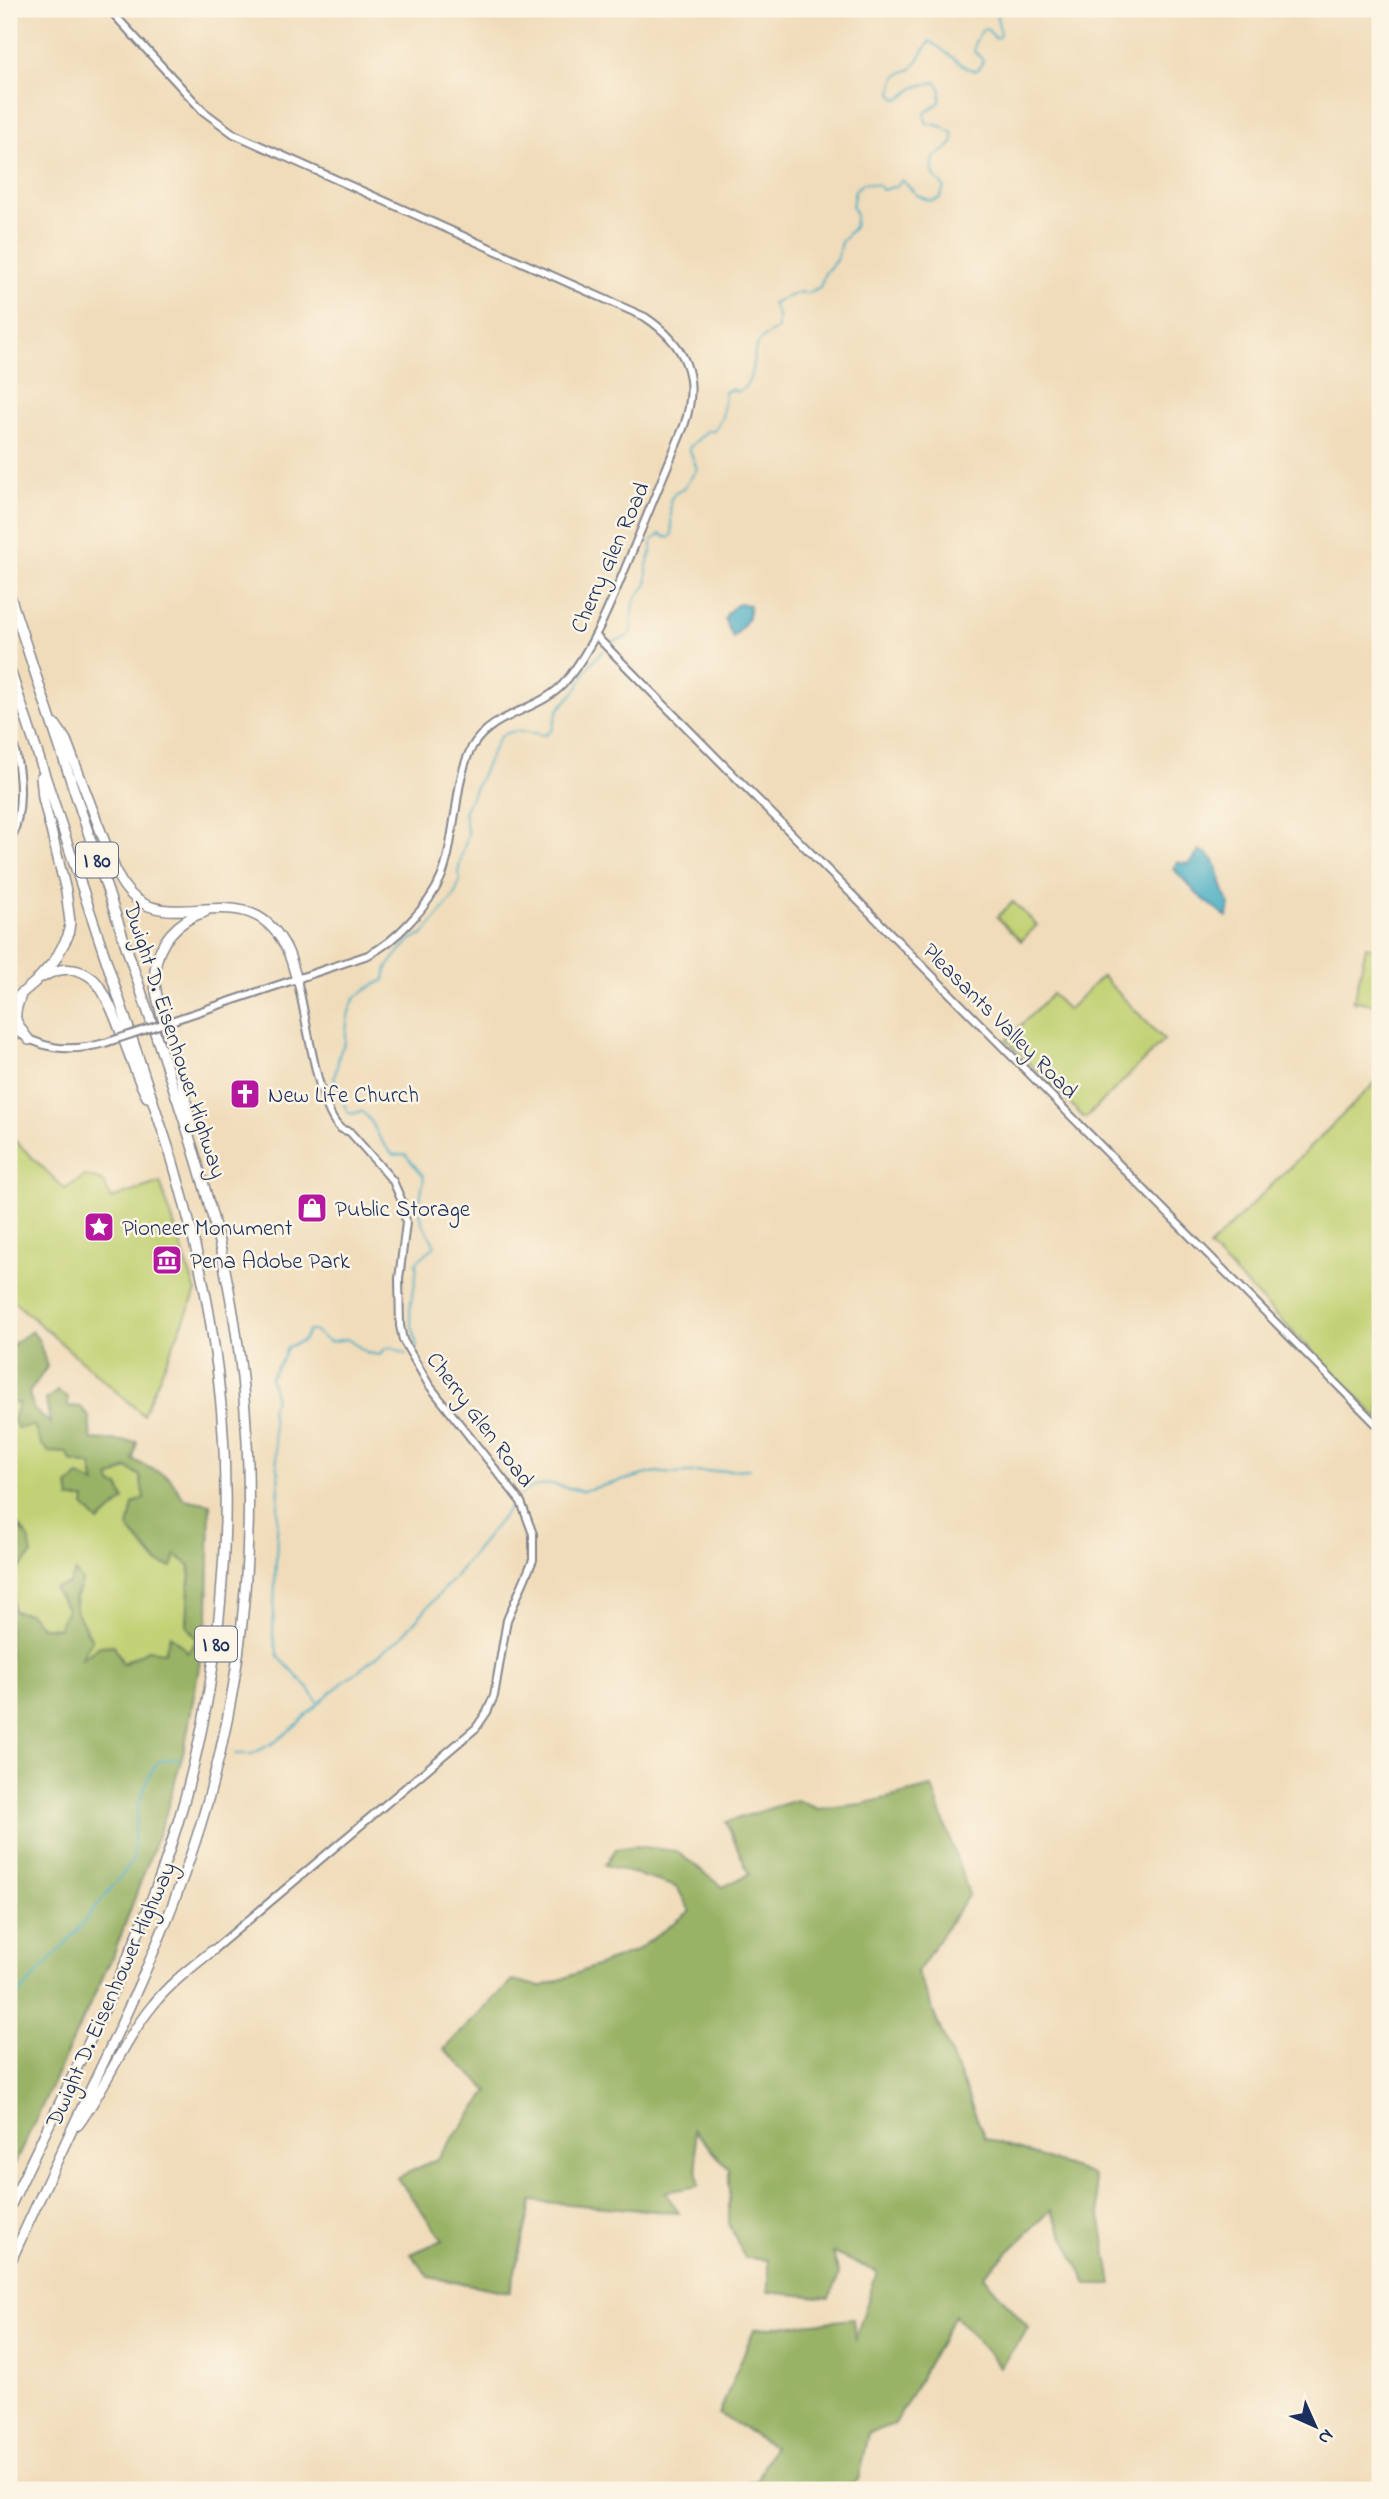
<svg xmlns="http://www.w3.org/2000/svg" width="1389" height="2499" font-family="'Indie Flower',sans-serif">
<style>
.green{fill:#c2d174;stroke:#6e8069;stroke-width:2}
.forest{fill:#99b366;stroke:#5a7162;stroke-width:2}
.water{fill:#43abc3;stroke:#2f6d90;stroke-width:2}
.lines{fill:none;stroke-linecap:round;stroke-linejoin:round}
.stream{stroke:#43abc3;stroke-width:2}
.minor-casing{stroke:#86868c;stroke-width:10}
.highway-casing{stroke:#86868c;stroke-width:12}
.minor{stroke:#fff;stroke-width:6}
.highway{stroke:#fff;stroke-width:9}
.minor-bridge-casing{stroke:#86868c;stroke-width:10;stroke-linecap:butt}
.minor-bridge{stroke:#fff;stroke-width:6}
.labels{text-anchor:middle;stroke-width:5;stroke-linejoin:round;paint-order:stroke}
.shield{fill:#fcf5e5;stroke:#5e6a86;stroke-width:2}
.shield-label{font-size:21px;font-weight:bold;fill:#1b2f5e}
.street-label{font-size:23px;fill:#1b2f5e;stroke:#fcf5e5}
.poi-label{font-size:23px;fill:#1b2f5e;stroke:#fcf5e5;text-anchor:start}
</style>
<rect width="100%" height="100%" fill="#fcf5e5"/>
<filter id="ink" filterUnits="userSpaceOnUse"><feTurbulence type="fractalNoise" baseFrequency=".0143" numOctaves="2"/><feDisplacementMap in="SourceGraphic" scale="14" xChannelSelector="R" yChannelSelector="G"/><feConvolveMatrix kernelMatrix="1 2 1 2 8 2 1 2 1" color-interpolation-filters="sRGB"/></filter>
<filter id="wash" filterUnits="userSpaceOnUse"><feTurbulence type="fractalNoise" baseFrequency=".00686" numOctaves="4" result="noise"/><feDisplacementMap in="SourceGraphic" scale="28" xChannelSelector="R" yChannelSelector="G"/><feGaussianBlur stdDeviation="1.57" result="paint"/><feColorMatrix in="noise" values="0 0 0 0 0 0 0 0 0 0 0 0 0 0 0 0 0 1.4 0 .05"/><feComposite in="paint" operator="in"/></filter>
<g filter="url(#wash)">
<rect width="100%" height="100%" fill="#f0dcba"/>
<!-- green -->
<path class="green" d="M1013 902 1037 925 1021 941 997 917Z
M1366 946 1380 951V1006L1358 1001 1354 1003 1352 999 1355 997Z
M1102 976 1164 1040 1086 1118 1083 1117 1006 1040 1052 994 1068 1010Z
M1380 1078V1420L1209 1247Z
M9 1135 65 1189 85 1176 103 1181 111 1199 160 1182 196 1292 143 1415 9 1297Z
M9 1403H19L13 1419 34 1425 41 1444 67 1453 72 1461 91 1465 95 1485 70 1499H86L111 1485 109 1478 128 1468 140 1476C147 1508 165 1545 190 1566L187 1625 197 1640 188 1652 170 1636 165 1653 148 1650 122 1664 78 1661 92 1640C82 1623 68 1607 80 1589L69 1584 54 1589 67 1608 59 1628 41 1627 13 1611V1576L32 1554 21 1528 15 1551 9 1557Z"/>
<!-- forest -->
<path class="forest" d="M32 1331 39 1341 47 1367 29 1393 34 1410 50 1423 46 1400 57 1391 68 1397V1406L81 1407 89 1417 91 1439 137 1442 133 1460 169 1477 184 1499 210 1504 208 1615 185 1746 165 1816 115 1951 9 2176V1557L15 1551 20 1527 28 1537 32 1554 13 1576V1611L30 1614 41 1627 59 1628 67 1608 54 1589 69 1584 75 1572 82 1581 74 1598 76 1611 92 1640 80 1660 100 1646 114 1645 123 1664 148 1650 165 1652 170 1635 188 1652 197 1640 187 1626 190 1566 176 1555 172 1567 158 1563 128 1528 133 1504 144 1498 140 1476 128 1468 109 1478 112 1485 119 1486 124 1500 99 1522 84 1506 85 1499H70L68 1485 79 1476 95 1484 91 1465 71 1461 67 1453 49 1452 41 1444 34 1426 17 1428 13 1419 19 1403H9V1352L13 1344Z
M932 1787 969 1894 917 1972 985 2138 1093 2175 1112 2284H1087L1051 2210 983 2276 1029 2328 1000 2367 955 2315 895 2424 868 2433 858 2480 841 2490H727L758 2480 773 2446 719 2414 754 2329 853 2319 855 2340 877 2272 833 2253 839 2275 830 2298 768 2292V2260L745 2258 729 2224V2169L694 2130 699 2186 665 2192 679 2213 532 2201 510 2292 429 2277 411 2254 443 2240 397 2178 437 2159 489 2091 444 2049 513 1980 541 1987 636 1951 690 1911 677 1887 605 1865 616 1849 635 1846 676 1851 723 1887 749 1874 726 1822 797 1800 818 1809 862 1804Z"/>
<!-- water -->
<path class="water" d="M739 603 749 605C751 618 742 628 733 638L725 620 728 612Z
M1200 851C1217 856 1218 871 1222 886 1225 899 1234 904 1227 917L1198 895 1174 869 1177 862 1189 864Z"/>
<g class="lines">
<!-- stream -->
<path class="stream" d="M612 642 627 637 631 632 634 601 647 584V565L652 550V541L660 534 668 538 672 535 670 500 675 493 683 489 697 469 689 448 707 431H714L722 418 725 392 731 389 738 392C758 383 749 355 759 342 763 336 772 333 778 329V315L772 303 800 292 808 293 820 287 825 273 837 259 841 242 854 227 856 215 852 206 855 190 863 183 878 185 883 190 896 186 902 180 917 195 930 201 940 198 944 187C933 176 930 172 934 157L946 150 953 143V133L941 126 926 123 925 113 940 102 941 90 936 82 915 87 902 98 896 99 892 93C893 77 898 73 912 69L930 41 967 68 976 71 981 66 983 60 974 51 975 42 983 29 988 30 996 39 1000 35 997 15 1002 9
M415 1350 417 1346C416 1335 410 1324 410 1313 410 1296 419 1279 416 1262L435 1246 422 1222 419 1205 424 1177 405 1154 394 1155C376 1141 377 1122 361 1111L352 1114 347 1112 334 1077C337 1069 338 1063 339 1055 340 1050 345 1045 345 1040 350 1002 347 997 385 980L387 968 400 951 411 939 423 935 455 895 460 878 458 873 462 853 468 836 464 812 499 738C512 726 529 733 545 735L552 730 558 710 577 689 590 664 603 651
M521 1495 526 1490 537 1486 551 1484 582 1491 656 1472 672 1474 749 1469
M318 1703 310 1690 278 1656 273 1634 279 1484 271 1407C278 1398 273 1388 270 1378L284 1356 287 1347 303 1341 308 1331H314L329 1342 347 1339 368 1353 380 1355 385 1349 391 1347 406 1354
M235 1754H252L275 1742 295 1726 331 1692 399 1639 452 1580 517 1499
M9 2005 75 1933 133 1861 134 1836 138 1806 151 1772 159 1761 180 1758"/>
</g>
</g>
<g filter="url(#ink)">
<g class="lines">
<!-- minor casing -->
<g class="minor-casing">
<path id="minor" d="M109 9 203 111 234 134 645 317C687 345 700 379 684 426 665 472 646 518 627 564 610 605 594 646 566 681 540 712 493 711 472 747 462 766 459 787 456 808 447 861 448 883 409 923 396 937 384 947 368 955L186 1016
M596 636 1380 1428
M9 729C21 766 26 808 9 845
M9 1027C41 1050 68 1053 105 1043
M213 1950 476 1728 487 1712 494 1696 507 1620 533 1560V1534L521 1502 429 1385 403 1340 400 1326 399 1279 406 1223 404 1206 393 1181 350 1132C348 1131 342 1130 340 1128 317 1108 306 1012 297 980
M1379 2490 1380 2489"/>
</g>
<!-- highway casing -->
<g class="highway-casing">
<path id="highway" d="M9 593C48 713 88 833 128 952 159 1047 194 1141 218 1238 261 1419 259 1616 209 1796 184 1887 146 1972 106 2057 73 2126 41 2195 9 2265
M9 667 172 1159C188 1214 202 1269 211 1325 241 1507 223 1700 161 1874 120 1989 60 2098 9 2209
M56 725 66 740 117 874C154 953 241 866 284 944 291 955 293 968 297 980
M43 977C59 967 78 966 93 979 113 996 131 1069 147 1097
M21 995C12 1018 14 1021 29 1040
M9 1004 35 982 55 960 68 936 70 922 66 891 43 798 41 777
M191 1129C187 1095 176 1062 166 1029 161 1011 153 990 155 970 158 942 178 920 205 912
M78 2125C106 2087 123 2041 153 2005 170 1983 192 1967 213 1950"/>
</g>
<!-- minor -->
<use href="#minor" class="minor"/>
<!-- highway -->
<use href="#highway" class="highway"/>
<!-- minor-bridge casing -->
<g class="minor-bridge-casing">
<path id="minor-bridge" d="M105 1043 186 1016"/>
</g>
<!-- minor-bridge -->
<use href="#minor-bridge" class="minor-bridge"/>
</g>
</g>
<!-- icons -->
<defs>
<g id="church-square" transform="scale(1.575)"><rect x="-9" y="-9" width="18" height="18" rx="4" fill="#b5179e" stroke="#fcf5e5"/><path d="M-1.2-6h2.4v3.5h3.3v2.4h-3.3V6h-2.4V-.1h-3.3v-2.4h3.3Z" fill="#fff"/></g>
<g id="shop-square" transform="scale(1.575)"><rect x="-9" y="-9" width="18" height="18" rx="4" fill="#b5179e" stroke="#fcf5e5"/><path d="M-5-2.5h2.3a2.7 3.5 0 0 1 5.4 0H5L5.5 6h-11ZM-1.5-2.5h3a1.5 2.3 0 0 0-3 0Z" fill="#fff"/></g>
<g id="sight-square" transform="scale(1.575)"><rect x="-9" y="-9" width="18" height="18" rx="4" fill="#b5179e" stroke="#fcf5e5"/><path d="M0-6L1.8-2.2L6-1.7L2.9 1.2L3.7 5.4L0 3.3L-3.7 5.4L-2.9 1.2L-6-1.7L-1.8-2.2Z" fill="#fff"/></g>
<g id="museum-square" transform="scale(1.575)"><rect x="-9" y="-9" width="18" height="18" rx="4" fill="#b5179e" stroke="#fcf5e5"/><path d="M0-6L6-3V-2H-6V-3ZM-5-1h2V3h-2ZM-1-1h2V3h-2ZM3-1h2V3H3ZM-6 4H6V6H-6Z" fill="#fff"/></g>
</defs>
<g fill-rule="evenodd">
<use href="#church-square" x="245" y="1094"/>
<use href="#shop-square" x="312" y="1208"/>
<use href="#sight-square" x="99" y="1227"/>
<use href="#museum-square" x="167" y="1260"/>
</g>
<g class="labels">
<!-- shield labels -->
<g class="shield">
<rect x="76" y="842.5" width="42" height="35" rx="5"/>
<rect x="195" y="1626.5" width="42" height="35" rx="5"/>
</g>
<g class="shield-label">
<text x="97" y="867">I 80</text>
<text x="216" y="1651">I 80</text>
</g>
<!-- street labels -->
<g class="street-label">
<text transform="translate(609 557) rotate(-66)" y="8">Cherry Glen Road</text>
<text transform="translate(1001 1020) rotate(45)" y="8">Pleasants Valley Road</text>
<text transform="translate(176 1040) rotate(72)" y="8">Dwight D. Eisenhower Highway</text>
<text transform="translate(481 1419) rotate(53)" y="8">Cherry Glen Road</text>
<text transform="translate(110 1994) rotate(-66)" y="8">Dwight D. Eisenhower Highway</text>
</g>
<!-- poi labels -->
<g class="poi-label">
<text x="268" y="1102">New Life Church</text>
<text x="335" y="1216">Public Storage</text>
<text x="122" y="1235">Pioneer Monument</text>
<text x="190" y="1268">Pena Adobe Park</text>
</g>
</g>
<!-- margin -->
<rect width="1389" height="2499" fill="none" stroke="#fcf5e5" stroke-width="35"/>
<!-- north arrow -->
<g transform="translate(1315 2426) rotate(135)" stroke="#fcf5e5" stroke-width="5" paint-order="stroke">
<path d="M0-5L12 26L0 18L-12 26Z" fill="#1b2f5e"/>
<text y="-10" font-size="19" font-weight="bold" text-anchor="middle" fill="#1b2f5e">N</text>
</g>
</svg>
